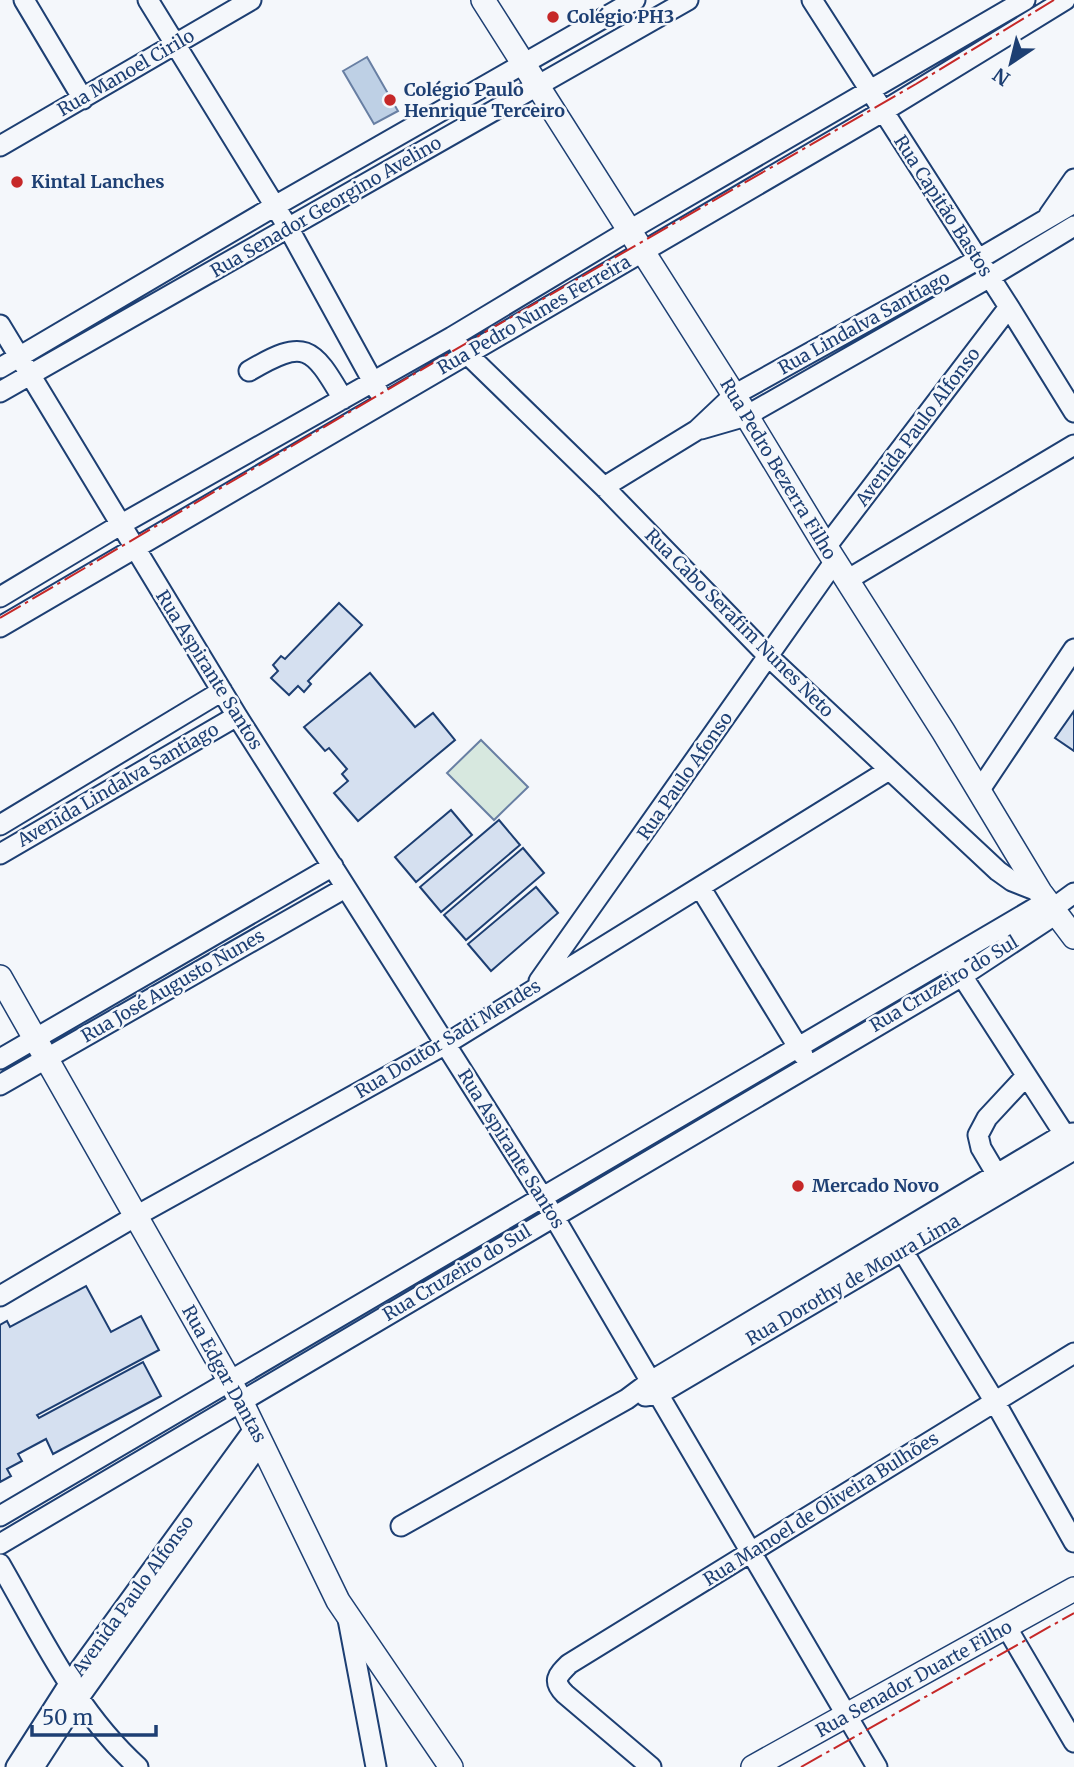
<svg xmlns="http://www.w3.org/2000/svg" width="1074" height="1767" font-family="Merriweather,serif">
<style>
.green{fill:#d7e8df;stroke:#687fa3;stroke-width:2}
.water{fill:#bed0e5;stroke:#687fa3;stroke-width:2}
.building{fill:#d5e0f0;stroke:#1d3f73;stroke-width:2}
.lines{fill:none;stroke-linecap:round;stroke-linejoin:round}
.minor-casing{stroke:#1d3f73;stroke-width:23}
.major-casing{stroke:#1d3f73;stroke-width:26}
.minor{stroke:#f4f7fb;stroke-width:19}
.major{stroke:#f4f7fb;stroke-width:23}
.power{stroke:#c62828;stroke-width:2;stroke-dasharray:24 5 3.5 5;stroke-linecap:butt}
.poi-dot{fill:#c62828;stroke:#f4f7fb;stroke-width:2.5}
.labels{text-anchor:middle;stroke-width:5;stroke-linejoin:round;paint-order:stroke}
.poi-label{font-size:18px;font-weight:bold;fill:#1d3f73;stroke:#f4f7fb;text-anchor:start}
.street-label{font-size:18px;fill:#1d3f73;stroke:#f4f7fb}
</style>
<rect width="100%" height="100%" fill="#f4f7fb"/>
<!-- green -->
<path class="green" d="M481 740 528 787 494 820 447 773Z"/>
<!-- water -->
<path class="water" d="M367 57 398 111 374 124 343 71Z"/>
<!-- building -->
<path class="building" d="M339 603 362 625 308 681 311 684 304 692 298 686 289 695 271 678 278 671 273 665 281 656 285 659Z
M370 673 415 727 433 713 455 740 358 821 334 793 348 781 342 774 347 769 329 748 325 751 304 727Z
M1074 711V751L1055 738Z
M451 810 472 835 416 882 395 857Z
M499 820 520 845 441 912 420 887Z
M523 848 544 873 466 940 444 915Z
M536 887 558 913 491 971 468 944Z
M86 1286 111 1332 141 1316 159 1350 37 1415 39 1418 143 1362 161 1396 53 1454 46 1439 18 1454 22 1461 7 1469 11 1476 0 1482V1325L7 1321 10 1327Z"/>
<g class="lines">
<!-- minor casing -->
<g class="minor-casing">
<path id="minor" d="M24 0 83 99
M148 0 289 229 378 391
M812 0 1009 307 1074 412
M0 146 251 0
M1049 215 1074 179
M0 325 237 716 543 1198 877 1767
M459 346 604 487 769 657 998 871 1012 881 1040 892
M0 368 275 206 635 0
M249 371C305 338 312 346 343 399
M0 392 688 0
M701 429 746 416 990 277 1074 226
M604 487 697 430 734 395 977 260 1074 203
M826 547 1009 307
M847 580 1074 445
M0 597 120 525 452 337 628 231 1025 0
M0 627 882 112 1065 0
M979 791 1074 649
M0 825 222 691
M0 854 237 716
M700 887 803 1055
M1052 909 1074 893
M955 965 1070 1143
M539 981 835 561
M0 1059 333 866
M0 1085 345 888
M997 1175 981 1148 978 1135 987 1118 1026 1076
M896 1240 995 1402 1074 1542
M0 1296 136 1216 446 1044 889 770
M645 1396 659 1394 1074 1150
M0 1516 1047 901
M401 1526 627 1399 651 1381 1064 1134 1074 1133
M0 1544 962 976 1056 914
M0 1564C41 1635 76 1711 138 1767
M348 1619 376 1767
M1007 1628 1074 1742
M16 1767 69 1684 255 1428
M34 1767 78 1699 261 1442
M651 1767 565 1694C552 1681 557 1676 569 1664L1074 1353"/>
</g>
<!-- major casing -->
<g class="major-casing">
<path id="major" d="M483 0 734 395 826 547 943 731 1040 892 1074 937
M0 977 241 1401 338 1601 451 1767
M753 1767 1074 1589"/>
</g>
<!-- minor -->
<use href="#minor" class="minor"/>
<!-- major -->
<use href="#major" class="major"/>
<!-- power -->
<path class="power" d="M0 618 482 334 916 84 1054 0
M801 1767 1074 1613"/>
</g>
<!-- markers -->
<g class="poi-dot">
<circle cx="553" cy="17" r="7"/>
<circle cx="390" cy="100" r="7"/>
<circle cx="17" cy="182" r="7"/>
<circle cx="798" cy="1186" r="7"/>
</g>
<g class="labels">
<!-- poi labels -->
<g class="poi-label">
<text x="567" y="23">Colégio PH3</text>
<text x="404" y="96">Colégio Paulo<tspan x="404" dy="21">Henrique Terceiro</tspan></text>
<text x="31" y="188">Kintal Lanches</text>
<text x="812" y="1192">Mercado Novo</text>
</g>
<!-- street labels -->
<g class="street-label">
<text transform="translate(126 73) rotate(-30)" y="6">Rua Manoel Cirilo</text>
<text transform="translate(943 206) rotate(57)" y="6">Rua Capitão Bastos</text>
<text transform="translate(326 207) rotate(-30)" y="6">Rua Senador Georgino Avelino</text>
<text transform="translate(534 315) rotate(-30)" y="6">Rua Pedro Nunes Ferreira</text>
<text transform="translate(864 323) rotate(-29)" y="6">Rua Lindalva Santiago</text>
<text transform="translate(918 427) rotate(-53)" y="6">Avenida Paulo Alfonso</text>
<text transform="translate(778 469) rotate(59)" y="6">Rua Pedro Bezerra Filho</text>
<text transform="translate(739 623) rotate(45)" y="6">Rua Cabo Serafim Nunes Neto</text>
<text transform="translate(209 670) rotate(58)" y="6">Rua Aspirante Santos</text>
<text transform="translate(685 776) rotate(-55)" y="6">Rua Paulo Afonso</text>
<text transform="translate(118 785) rotate(-30)" y="6">Avenida Lindalva Santiago</text>
<text transform="translate(944 984) rotate(-31)" y="6">Rua Cruzeiro do Sul</text>
<text transform="translate(173 986) rotate(-30)" y="6">Rua José Augusto Nunes</text>
<text transform="translate(448 1039) rotate(-31)" y="6">Rua Doutor Sadi Mendes</text>
<text transform="translate(511 1149) rotate(58)" y="6">Rua Aspirante Santos</text>
<text transform="translate(457 1273) rotate(-31)" y="6">Rua Cruzeiro do Sul</text>
<text transform="translate(853 1280) rotate(-30)" y="6">Rua Dorothy de Moura Lima</text>
<text transform="translate(224 1374) rotate(61)" y="6">Rua Edgar Dantas</text>
<text transform="translate(821 1509) rotate(-32)" y="6">Rua Manoel de Oliveira Bulhões</text>
<text transform="translate(133 1596) rotate(-54)" y="6">Avenida Paulo Alfonso</text>
<text transform="translate(914 1679) rotate(-29)" y="6">Rua Senador Duarte Filho</text>
</g>
</g>
<!-- north arrow -->
<g transform="translate(1011 63) rotate(215)" stroke="#f4f7fb" stroke-width="5" paint-order="stroke">
<path d="M0-5L12 26L0 18L-12 26Z" fill="#1d3f73"/>
<text y="-10" font-size="19" font-weight="bold" text-anchor="middle" fill="#1d3f73">N</text>
</g>
<!-- scale -->
<path d="M32 1725v10h124v-10" fill="none" stroke="#1d3f73" stroke-width="3.5"/>
<text x="42" y="1725" font-size="21" fill="#1d3f73" stroke="#f4f7fb" stroke-width="5" paint-order="stroke">50 m</text>
</svg>
